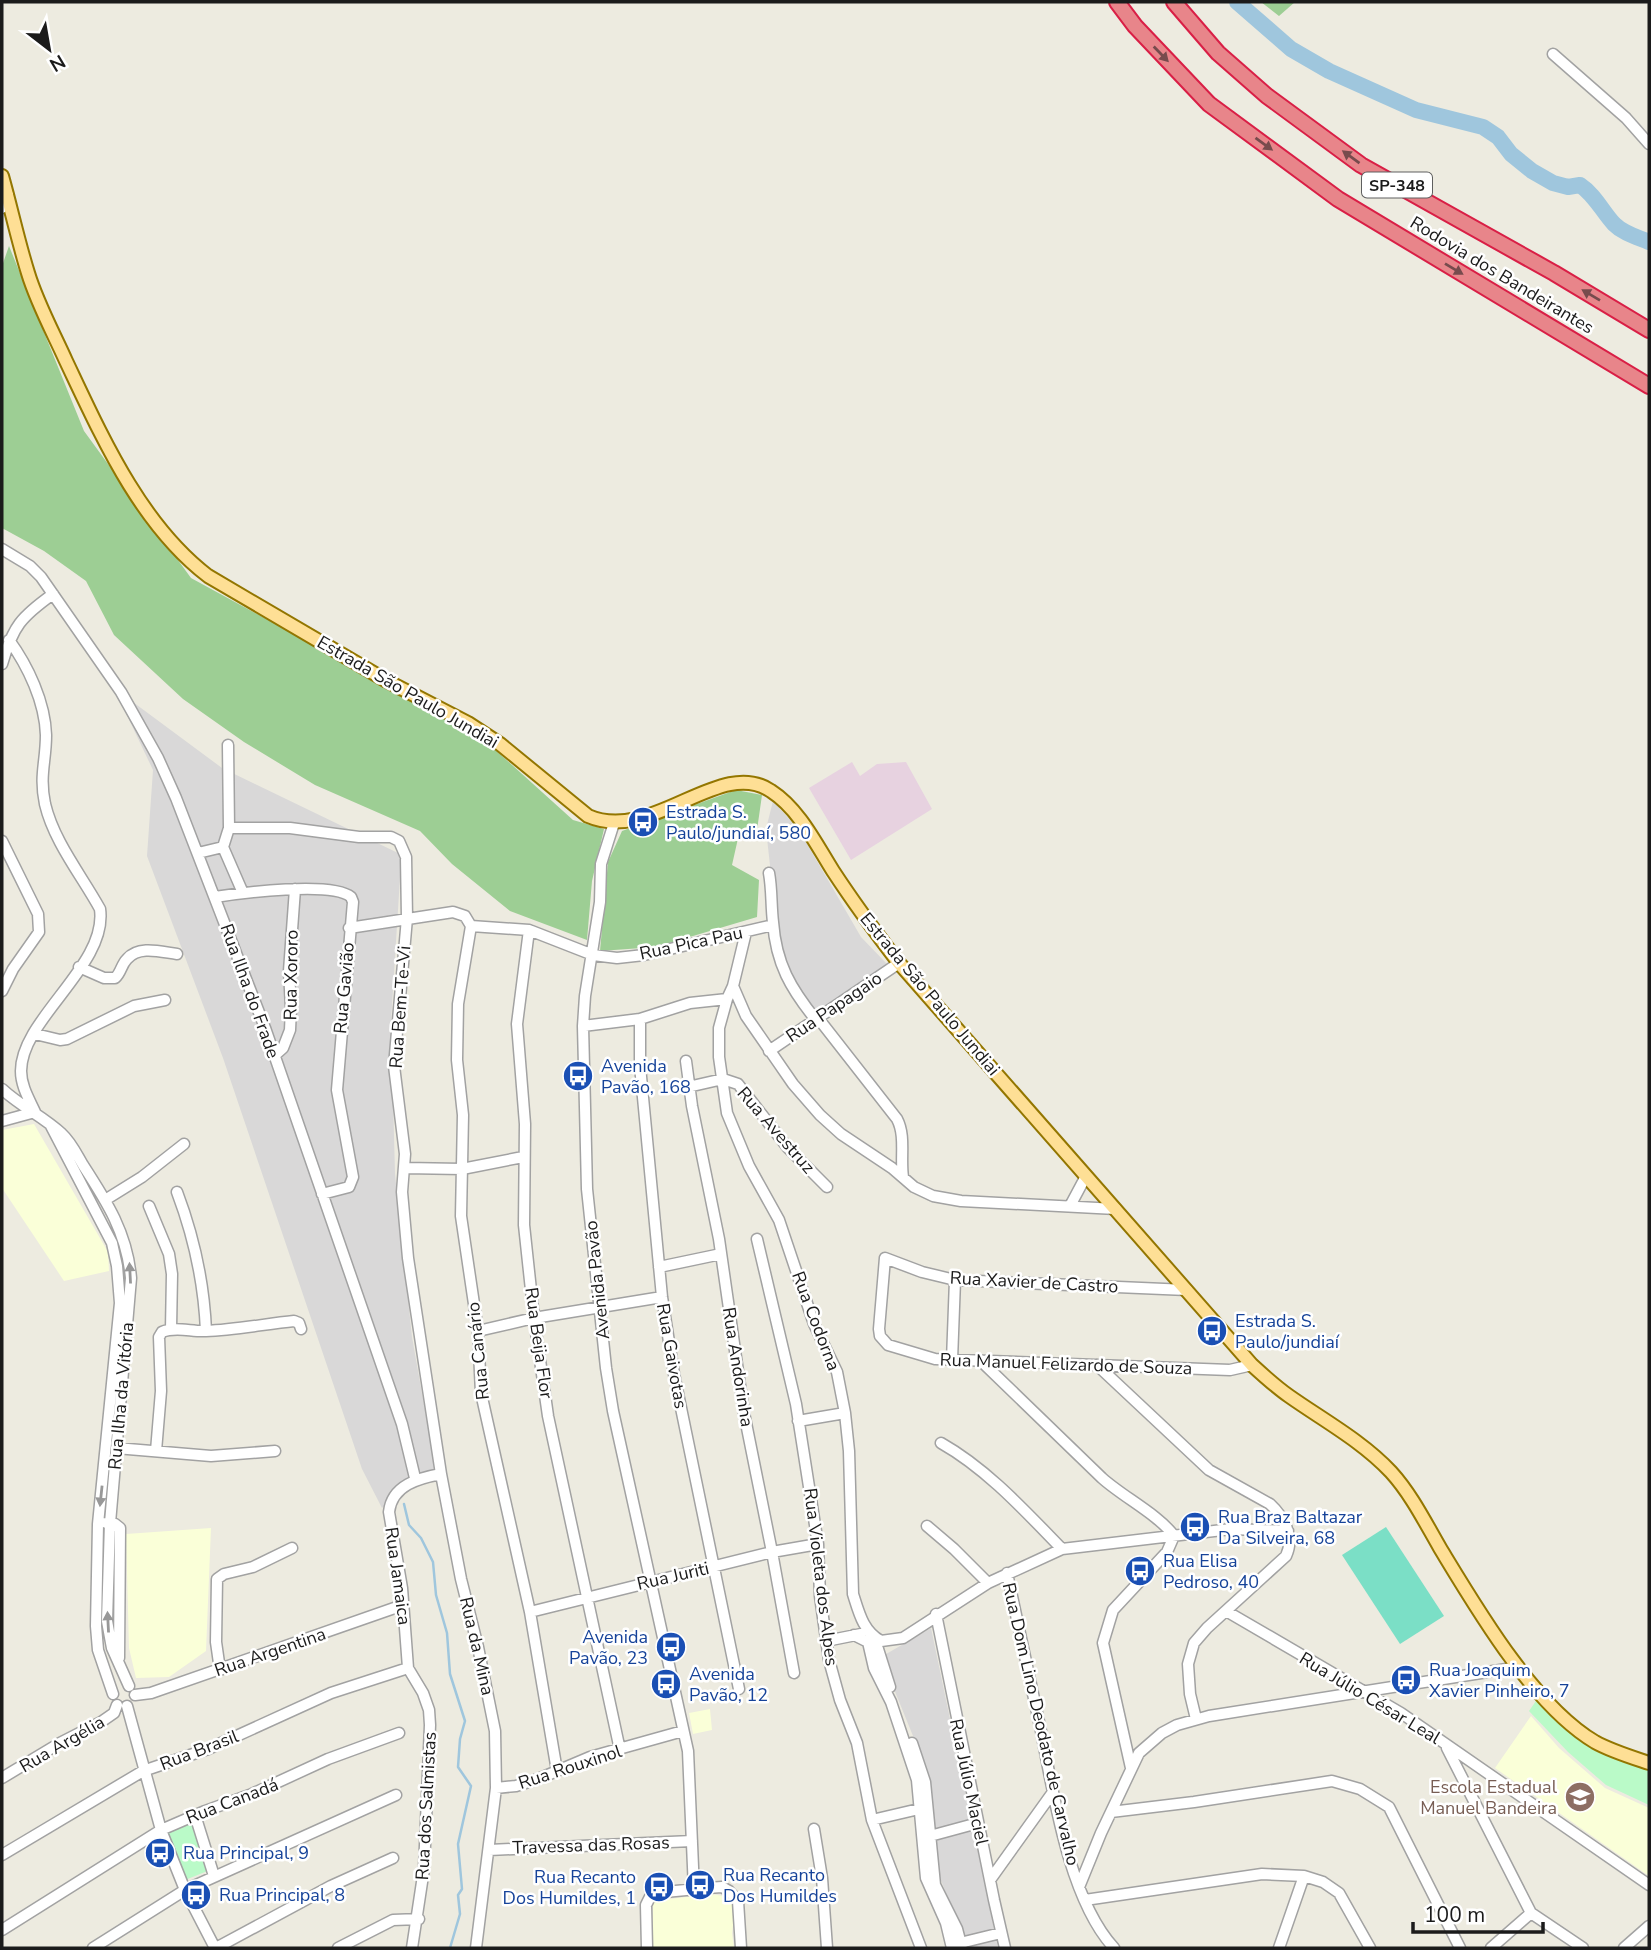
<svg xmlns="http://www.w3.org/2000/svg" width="1651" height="1950" font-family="'Nunito Sans',sans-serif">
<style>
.residential{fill:#d9d8d8}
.industrial{fill:#e7d2e0}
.education{fill:#faffd8}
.forest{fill:#9dce94}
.park{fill:#bafac8}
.pitch{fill:#7bdfc6}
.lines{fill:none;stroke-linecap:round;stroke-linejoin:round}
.stream{stroke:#9fc6dd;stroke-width:2.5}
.river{stroke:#9fc6dd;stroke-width:16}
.minor-casing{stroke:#a2a2a2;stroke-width:13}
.major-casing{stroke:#937600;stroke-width:16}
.highway-casing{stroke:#d91f46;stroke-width:18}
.minor{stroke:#fff;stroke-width:10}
.major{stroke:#fedf95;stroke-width:12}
.highway{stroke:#e8858a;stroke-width:14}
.oneway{fill:#774b4d}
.oneway2{fill:#989898}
.labels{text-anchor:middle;stroke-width:5;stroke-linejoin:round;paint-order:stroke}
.shield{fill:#fff;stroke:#5f5f5f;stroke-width:2}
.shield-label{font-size:16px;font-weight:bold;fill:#1b1b1b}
.street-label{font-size:18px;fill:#1b1b1b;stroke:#fff}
.transit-label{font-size:18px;fill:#164399;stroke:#fff;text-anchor:start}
.education-label{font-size:18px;fill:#785e54;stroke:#fff;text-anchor:end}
</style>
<rect width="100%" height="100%" fill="#edebe0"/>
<!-- residential -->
<path class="residential" d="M114 688 222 768 398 853 401 862 391 1021 395 1174 412 1337 436 1472 410 1478 382 1508 362 1469 223 1058 147 856 153 770Z
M773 801 799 830 861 937 887 964 814 1015 787 970 777 929 766 829Z
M931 1628 998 1948H967L939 1875 928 1773 881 1657Z"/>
<!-- industrial -->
<path class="industrial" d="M852 762 860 776 877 764 906 762 932 809 851 860 809 788Z"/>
<!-- education -->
<path class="education" d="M34 1124 108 1252 109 1271 64 1281 2 1188V1130Z
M211 1528 206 1651 169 1677 136 1678 129 1648 126 1534Z
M710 1709 712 1730 693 1734 689 1713Z
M1531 1716 1559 1748 1605 1788 1649 1808V1876L1495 1768Z
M711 1894 729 1897 735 1911 732 1933 734 1948H652L653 1901Z"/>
<!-- forest -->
<path class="forest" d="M1261 2H1295L1279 16Z
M9 246 84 431 191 578 349 664 491 746 573 820 604 829 592 881 587 940 510 911 452 864 420 831 315 785 244 742 183 699 114 635 86 581 44 551 2 528V266Z
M736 790 762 795 756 837 739 834 732 865 759 880 757 917 656 947 600 951 608 862 622 831Z"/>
<!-- park -->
<path class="park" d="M1538 1698 1557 1715 1649 1768V1805L1606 1785 1568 1752 1529 1711Z
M194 1820 210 1870 185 1880 164 1831Z"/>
<!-- pitch -->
<path class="pitch" d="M1386 1527 1444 1616 1400 1644 1342 1555Z"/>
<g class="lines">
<!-- stream -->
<path class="stream" d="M404 1504 409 1525 421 1538 433 1562 436 1595 447 1633 450 1674 465 1721 460 1739 458 1767 471 1786 458 1844 462 1889 458 1895 460 1914 450 1948"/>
<!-- river -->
<path class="river" d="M1237 2 1291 49 1329 71 1416 110 1483 127 1498 137 1511 154 1532 171 1553 183 1568 187 1580 185C1595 195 1602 211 1614 224 1624 234 1637 237 1649 242"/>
<!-- minor casing -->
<g class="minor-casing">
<path id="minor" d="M1553 54 1626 118 1649 144
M2 208 8 195
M2 549 30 566 41 577 121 692 158 758 176 798 265 1028 402 1424 415 1478
M2 664C13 626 21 617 53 594
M614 823 601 864 600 902 585 996 583 1026 587 1189 606 1368 613 1411 688 1751 694 1890
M229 828H290L359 837H391L399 841 406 857 407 918 394 1066 405 1154 402 1192 408 1258 441 1474 461 1579 478 1647 495 1731 496 1788 476 1948
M2 841 38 914 39 932 13 969 2 991
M223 847 243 893
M198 853 223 847 229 828 228 745
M769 873C772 889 771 906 773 922 776 964 791 989 816 1020
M215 897C241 893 332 881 351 897L353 902 337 1090 353 1177 349 1187 322 1194
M471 926 458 1004 457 1060 463 1115 461 1216 478 1331 481 1393 530 1612 557 1771
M471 926 529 930 593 955 617 958 644 955 773 925
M349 928 453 912 465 916 471 926
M529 930 517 1024 525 1124 524 1225 534 1318 548 1416 620 1750
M746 932 733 986 746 1016 793 1084 820 1115 841 1134 892 1168 914 1187 933 1196 961 1201 1116 1209
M79 967 104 978H115C121 973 121 965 127 959 139 945 161 952 177 954
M733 986 727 999 719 1028V1057L727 1113 749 1166 779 1220 814 1324 837 1372 845 1413 849 1451 853 1594C859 1613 863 1631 881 1641L903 1638 988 1583 1062 1549 1231 1529 1288 1531
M818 1018 897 1119C906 1136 900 1158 903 1177
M640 1019V1066L662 1297 674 1374 739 1689
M583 1026 640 1019 690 1003 727 999
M35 1034 60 1040 67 1039 134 1006 165 1000
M769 1051 899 963
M274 1056 283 1048 290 1030 291 1008 289 971 295 889
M686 1061 692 1106 719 1239 744 1413 772 1552 794 1673
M688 1087 723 1079 738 1084 788 1148 827 1187
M2 1089C20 1106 44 1117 62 1134 71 1142 77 1155 83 1165 107 1202 127 1233 131 1278L110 1523 107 1621 112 1648 129 1686
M2 1121 35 1112C29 1099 21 1086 21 1071 21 1019 108 965 100 909 82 876 54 842 45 804 39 775 46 762 46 735 45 702 28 666 9 640
M51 1126 112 1243 117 1266 120 1303 98 1524 96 1626 98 1650 113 1694
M405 1168 462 1169 523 1157
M177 1192C194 1237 204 1283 206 1331
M105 1200 142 1177 184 1144
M149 1206 169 1254 172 1274 171 1329
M1070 1206 1086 1176
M757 1239 796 1404 818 1544 820 1596 829 1660 840 1700 857 1743 872 1820 921 1948
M659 1267 721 1254
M1187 1290 955 1280 922 1272 885 1258 879 1329 880 1336 888 1345 935 1359 1230 1370 1252 1365
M478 1331 534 1318 662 1297
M952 1360 955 1280
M982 1362 1102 1478C1123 1497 1159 1515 1174 1536L1167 1552 1113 1610 1103 1643 1131 1768
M1097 1365 1209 1470 1270 1504C1284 1517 1295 1537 1286 1556L1207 1628 1194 1643 1188 1664 1190 1694 1196 1719
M798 1421 845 1413
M941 1443C987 1469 1025 1511 1062 1549
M116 1448 211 1456 275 1451
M156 1451 161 1391 159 1337 162 1332C175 1326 192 1332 206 1331 235 1330 265 1324 294 1321L299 1323 301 1329
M106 1523 115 1524 120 1528 119 1658
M927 1526 954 1549 988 1583
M1007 1573C1018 1626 1030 1678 1041 1731 1054 1796 1069 1899 1114 1948
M1226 1611 1401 1713 1649 1885
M530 1612 772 1552 818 1544
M936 1614 994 1900 1005 1948
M854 1635 868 1642 874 1668 891 1702 917 1780 926 1878 946 1923 952 1948
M871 1635 878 1649 890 1687
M826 1641 861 1634
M220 1670 216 1642 217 1579 224 1574 253 1567 292 1548
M135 1695 151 1693 403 1605
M127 1706 161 1830 185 1890 215 1948
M912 1743 925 1782 935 1885 957 1929 962 1948
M1447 1748 1531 1913 1583 1948
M2 1778 60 1743 101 1722 114 1713 117 1705
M496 1788 516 1786 538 1779 590 1757 683 1731
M1111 1812 1194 1802 1332 1781 1360 1789 1389 1807 1460 1948
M195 1815 214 1876
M872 1820 919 1809
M814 1829 822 1878 827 1948
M930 1836 978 1823
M489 1850 692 1841
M2 1855 143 1771 208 1749 331 1693 408 1668
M990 1880 1053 1792
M1079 1887 1101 1833 1139 1753 1162 1733 1177 1725 1209 1716 1519 1667
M1085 1900 1262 1874 1304 1876 1323 1882 1339 1893 1370 1948
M2 1930 161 1830 205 1811 252 1794 328 1759 399 1733
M960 1943 1001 1933
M93 1948 185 1890 396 1795
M216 1948 331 1886 393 1858
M338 1948 393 1920 419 1919
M412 1948 424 1869 430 1725 429 1710 423 1693 408 1668 402 1588 389 1512C392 1485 419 1478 441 1474
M647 1948 646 1905 650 1897 665 1892 707 1888 722 1887 729 1891 738 1901 741 1948
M1279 1948 1304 1876
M1491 1948 1531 1913
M1624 1948 1649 1926"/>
</g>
<!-- major casing -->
<g class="major-casing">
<path id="major" d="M2 176C11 208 18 241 28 273 37 303 53 332 66 361 102 437 140 524 208 576L387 681 468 723 500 744 588 816C652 844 720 756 771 791 799 809 816 844 833 871 854 903 876 933 899 963L1252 1365C1264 1376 1276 1387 1289 1396 1323 1420 1362 1441 1391 1472 1411 1494 1425 1522 1440 1548 1477 1609 1533 1705 1595 1742 1611 1751 1631 1757 1649 1763"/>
</g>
<!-- highway casing -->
<g class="highway-casing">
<path id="highway" d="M1117 2 1135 26 1209 104 1338 199 1649 386
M1174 2 1218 53 1267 96 1361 165 1554 273 1649 330"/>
</g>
<!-- minor -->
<use href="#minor" class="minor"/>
<!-- major -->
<use href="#major" class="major"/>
<!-- highway -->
<use href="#highway" class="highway"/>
</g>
<!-- one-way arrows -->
<defs><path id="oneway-solid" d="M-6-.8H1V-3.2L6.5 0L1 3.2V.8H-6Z" transform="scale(1.75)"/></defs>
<g class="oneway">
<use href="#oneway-solid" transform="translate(1161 54) rotate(46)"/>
<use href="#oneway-solid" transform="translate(1264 144) rotate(36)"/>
<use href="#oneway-solid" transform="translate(1351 157) rotate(-144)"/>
<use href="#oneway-solid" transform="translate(1454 269) rotate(31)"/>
<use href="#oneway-solid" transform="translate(1591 295) rotate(-149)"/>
</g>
<g class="oneway2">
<use href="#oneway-solid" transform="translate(130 1273) rotate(-93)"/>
<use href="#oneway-solid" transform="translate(101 1496) rotate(96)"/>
<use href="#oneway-solid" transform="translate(108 1622) rotate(-93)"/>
</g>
<!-- icons -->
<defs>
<g id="bus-disc" transform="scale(1.575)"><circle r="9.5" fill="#1a4fb4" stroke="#fff"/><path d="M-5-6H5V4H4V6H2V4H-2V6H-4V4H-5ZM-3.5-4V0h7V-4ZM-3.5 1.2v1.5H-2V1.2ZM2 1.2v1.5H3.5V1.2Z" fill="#fff"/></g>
<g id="school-disc" transform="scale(1.575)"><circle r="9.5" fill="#8d6e63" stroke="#fff"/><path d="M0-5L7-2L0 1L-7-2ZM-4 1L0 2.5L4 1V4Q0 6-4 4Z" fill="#fff"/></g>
</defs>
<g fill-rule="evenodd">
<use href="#bus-disc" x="643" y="822"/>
<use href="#bus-disc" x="578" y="1076"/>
<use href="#bus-disc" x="1212" y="1331"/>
<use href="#bus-disc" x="1195" y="1527"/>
<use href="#bus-disc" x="1140" y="1571"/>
<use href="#bus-disc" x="671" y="1647"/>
<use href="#bus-disc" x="1406" y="1680"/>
<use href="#bus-disc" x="666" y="1684"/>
<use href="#school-disc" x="1580" y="1797"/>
<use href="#bus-disc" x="160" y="1853"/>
<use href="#bus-disc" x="700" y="1885"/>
<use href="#bus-disc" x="659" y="1887"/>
<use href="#bus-disc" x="196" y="1895"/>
</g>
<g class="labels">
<!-- shield labels -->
<rect class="shield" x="1362" y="172.5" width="70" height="25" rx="5"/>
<g class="shield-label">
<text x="1397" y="191">SP-348</text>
</g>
<!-- street labels -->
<g class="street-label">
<text transform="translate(1502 275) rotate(31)" y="6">Rodovia dos Bandeirantes</text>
<text transform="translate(408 692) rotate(30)" y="6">Estrada São Paulo Jundiai</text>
<text transform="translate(691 943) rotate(-12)" y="6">Rua Pica Pau</text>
<text transform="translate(291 975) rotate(-89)" y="6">Rua Xororo</text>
<text transform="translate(344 988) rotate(-85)" y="6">Rua Gavião</text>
<text transform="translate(250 991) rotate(70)" y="6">Rua Ilha do Frade</text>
<text transform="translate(930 994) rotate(50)" y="6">Estrada São Paulo Jundiai</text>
<text transform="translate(400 1007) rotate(-86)" y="6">Rua Bem-Te-Vi</text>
<text transform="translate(834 1007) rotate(-34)" y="6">Rua Papagaio</text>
<text transform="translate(776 1130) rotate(49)" y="6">Rua Avestruz</text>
<text transform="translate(597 1280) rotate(-96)" y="6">Avenida Pavão</text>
<text transform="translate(1034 1282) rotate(3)" y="6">Rua Xavier de Castro</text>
<text transform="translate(816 1321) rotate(69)" y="6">Rua Codorna</text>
<text transform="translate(539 1343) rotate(82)" y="6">Rua Beija Flor</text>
<text transform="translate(478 1351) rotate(-96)" y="6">Rua Canário</text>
<text transform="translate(672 1356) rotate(80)" y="6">Rua Gaivotas</text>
<text transform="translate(1066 1364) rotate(2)" y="6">Rua Manuel Felizardo de Souza</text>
<text transform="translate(738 1367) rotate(81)" y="6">Rua Andorinha</text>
<text transform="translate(121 1396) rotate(-85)" y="6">Rua Ilha da Vitória</text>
<text transform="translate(398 1576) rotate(82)" y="6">Rua Jamaica</text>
<text transform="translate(673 1576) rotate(-13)" y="6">Rua Juriti</text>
<text transform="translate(821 1577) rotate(83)" y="6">Rua Violeta dos Alpes</text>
<text transform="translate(477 1646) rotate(77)" y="6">Rua da Mina</text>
<text transform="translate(270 1652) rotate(-19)" y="6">Rua Argentina</text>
<text transform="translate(1370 1698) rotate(31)" y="6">Rua Júlio César Leal</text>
<text transform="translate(1041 1724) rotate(77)" y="6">Rua Dom Lino Deodato de Carvalho</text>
<text transform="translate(62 1744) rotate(-30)" y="6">Rua Argélia</text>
<text transform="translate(199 1750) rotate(-21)" y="6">Rua Brasil</text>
<text transform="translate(570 1767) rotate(-18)" y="6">Rua Rouxinol</text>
<text transform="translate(969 1782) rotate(78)" y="6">Rua Júlio Maciel</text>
<text transform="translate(232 1801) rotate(-21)" y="6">Rua Canadá</text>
<text transform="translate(426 1806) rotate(-87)" y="6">Rua dos Salmistas</text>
<text transform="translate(591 1845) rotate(-2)" y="6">Travessa das Rosas</text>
</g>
<!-- transit labels -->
<g class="transit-label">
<text x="666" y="818">Estrada S.<tspan x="666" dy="21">Paulo/jundiaí, 580</tspan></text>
<text x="601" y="1072">Avenida<tspan x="601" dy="21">Pavão, 168</tspan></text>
<text x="1235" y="1327">Estrada S.<tspan x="1235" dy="21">Paulo/jundiaí</tspan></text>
<text x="1218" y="1523">Rua Braz Baltazar<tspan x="1218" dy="21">Da Silveira, 68</tspan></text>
<text x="1163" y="1567">Rua Elisa<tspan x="1163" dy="21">Pedroso, 40</tspan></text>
<text x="648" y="1643" text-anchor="end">Avenida<tspan x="648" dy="21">Pavão, 23</tspan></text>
<text x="1429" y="1676">Rua Joaquim<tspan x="1429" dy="21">Xavier Pinheiro, 7</tspan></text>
<text x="689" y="1680">Avenida<tspan x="689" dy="21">Pavão, 12</tspan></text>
<text x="183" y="1859">Rua Principal, 9</text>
<text x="723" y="1881">Rua Recanto<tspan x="723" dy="21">Dos Humildes</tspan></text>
<text x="636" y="1883" text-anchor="end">Rua Recanto<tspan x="636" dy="21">Dos Humildes, 1</tspan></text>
<text x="219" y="1901">Rua Principal, 8</text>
</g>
<!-- education labels -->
<g class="education-label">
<text x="1557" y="1793">Escola Estadual<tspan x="1557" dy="21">Manuel Bandeira</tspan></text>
</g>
</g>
<!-- border -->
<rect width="1651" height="1950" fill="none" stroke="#1b1b1b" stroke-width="7"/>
<!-- north arrow -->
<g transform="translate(49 49) rotate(149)" stroke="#ffffff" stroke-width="5" paint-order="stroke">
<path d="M0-5L12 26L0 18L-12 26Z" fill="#1b1b1b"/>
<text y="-10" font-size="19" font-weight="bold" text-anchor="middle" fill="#1b1b1b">N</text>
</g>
<!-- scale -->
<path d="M1413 1922v10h130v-10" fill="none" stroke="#1b1b1b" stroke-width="3.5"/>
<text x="1424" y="1922" font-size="21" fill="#1b1b1b" stroke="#ffffff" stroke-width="5" paint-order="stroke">100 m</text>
</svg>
